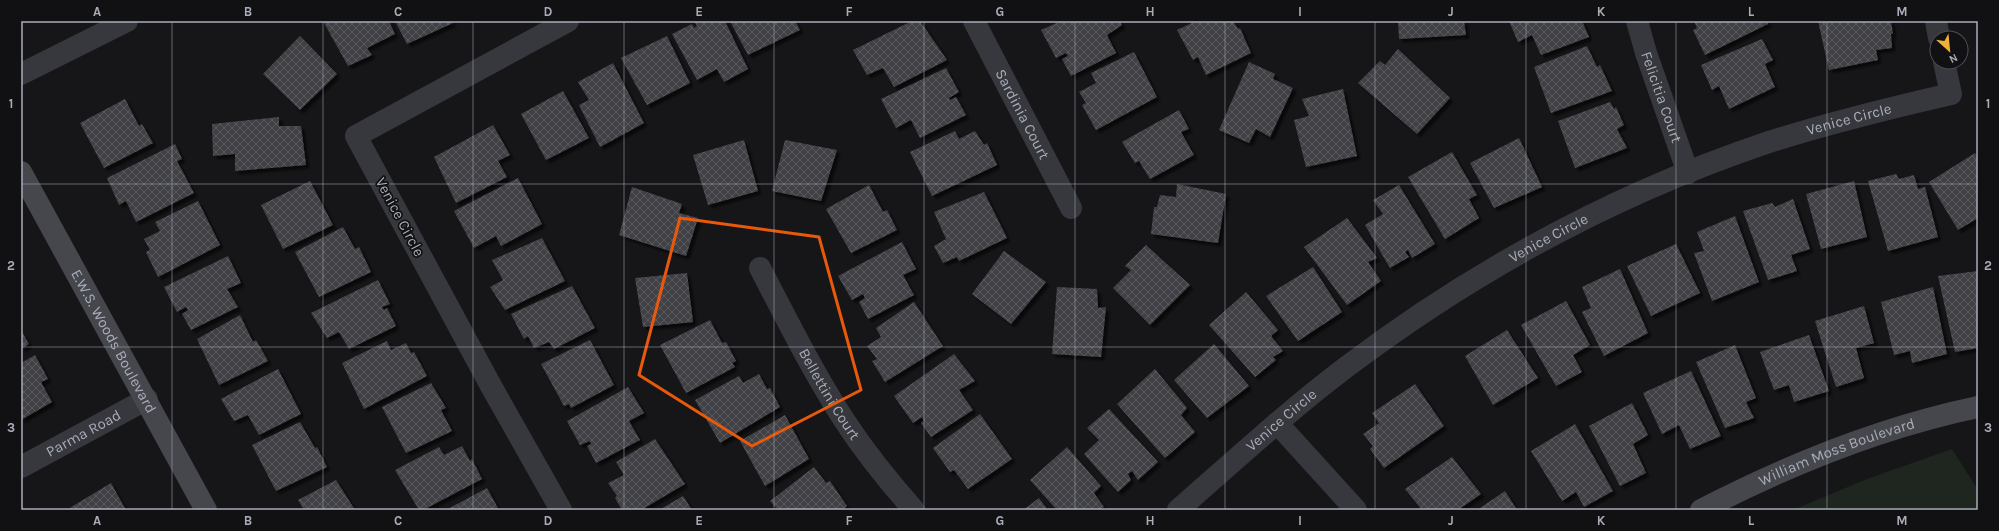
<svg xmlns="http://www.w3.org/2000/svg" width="1999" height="531" font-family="Karla,sans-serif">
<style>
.green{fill:#1e261f}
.building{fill:url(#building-cross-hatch);filter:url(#shadow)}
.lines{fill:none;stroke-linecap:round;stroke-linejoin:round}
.street{stroke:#37383d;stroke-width:22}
.secondary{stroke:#45474d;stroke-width:22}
.marked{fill:none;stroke:#e8590c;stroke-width:3;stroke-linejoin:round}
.grid{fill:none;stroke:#a8adb8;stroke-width:1;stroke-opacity:0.55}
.labels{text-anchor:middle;stroke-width:3.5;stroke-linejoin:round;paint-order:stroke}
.street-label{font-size:15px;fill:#a8adb8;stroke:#111113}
.neatline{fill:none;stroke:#a8adb8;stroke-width:1.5}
.grid-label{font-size:13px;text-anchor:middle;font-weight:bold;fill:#a8adb8}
</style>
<defs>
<pattern id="building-cross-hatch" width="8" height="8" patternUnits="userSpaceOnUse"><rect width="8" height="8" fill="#404145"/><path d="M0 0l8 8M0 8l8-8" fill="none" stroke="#595a5e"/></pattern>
<filter id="shadow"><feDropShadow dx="3.5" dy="3.5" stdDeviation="1" flood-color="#0009"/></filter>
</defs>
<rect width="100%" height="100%" fill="#161618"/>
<!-- green -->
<path class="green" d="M1952 449 1978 490V510H1793L1867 479Z"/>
<!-- building -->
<path class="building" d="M323 21H389L395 34 367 48 372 55 348 66Z
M395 21H452L453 23 407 44Z
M694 21H725L748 69 724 82 717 69 697 80 672 34 692 24 694 28 697 26Z
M730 21H795L800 30 748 55Z
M912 21H920L947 60 894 87 883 68 867 75 853 50Z
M1061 21H1120L1122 25 1107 35 1116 53 1071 76 1062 59 1068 56 1066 53 1056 58 1041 30Z
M1196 21H1233L1238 29 1240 28 1251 53 1206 75 1198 57 1193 60 1177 30Z
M1398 21H1464L1466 35 1399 39Z
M1509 21H1582L1589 37 1541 55 1532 35 1518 42Z
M1694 21H1767L1768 24 1705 55 1693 30 1697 28Z
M1818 21H1891L1893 34H1891L1892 48 1876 50 1878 60 1829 70Z
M300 36 337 74 300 110 263 74Z
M667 36 690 83 647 105 621 58Z
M1762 39 1773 60 1765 64 1775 87 1729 109 1719 86 1712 90 1701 65Z
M1587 46 1597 67 1600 65 1612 91 1551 113 1534 67Z
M1398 49 1450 98 1417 134 1358 83 1380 61 1385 65Z
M1134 52 1157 97 1096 130 1082 105 1086 103 1079 92 1096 83 1091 73Z
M1249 62 1275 74 1273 79 1293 88 1270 137 1256 129 1249 143 1219 130Z
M613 63 644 123 600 147 579 105 589 100 578 82Z
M946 68 959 92 949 98 950 100 956 97 966 115 920 138 911 120 896 128 881 99Z
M1343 89 1357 156 1306 167 1294 120 1309 116 1302 99Z
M563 91 589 138 546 160 521 114Z
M125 99 139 126 142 124 153 143 104 168 80 123Z
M1610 102 1614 109 1616 107 1624 125 1617 129 1627 148 1575 168 1558 121Z
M1179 110 1189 129 1181 132 1194 155 1150 179 1139 161 1135 163 1122 142Z
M279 117V126H301L306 165 235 171V154L213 156 212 124Z
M493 125 510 155 498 161 507 177 456 203 434 157Z
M955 131 959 139 975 131 984 145 987 143 997 165 932 196 910 152Z
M1519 138 1542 187 1494 208 1470 163Z
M744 140 758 191 708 205 693 155Z
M785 140 837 150 821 201 772 191Z
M175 144 182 159 177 161 194 193 136 222 126 201 119 205 107 178Z
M1452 152 1477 195 1469 199 1479 218 1445 239 1408 177Z
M1975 153 1978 159V218L1958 230 1929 182Z
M1896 174 1899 179 1914 175 1918 189 1925 187 1938 237 1888 251 1868 181Z
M518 178 542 224 501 246 496 236 474 248 454 211Z
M310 181 333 225 283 249 261 205Z
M1854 181 1867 237 1821 249 1806 194Z
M1177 184 1226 194 1218 243 1151 234 1154 207H1157L1160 195 1176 197Z
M869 185 883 212 887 210 897 230 851 253 826 209Z
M1399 185 1435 244 1412 258 1408 250 1405 252 1409 257 1390 268 1365 225 1383 214 1373 200Z
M632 187 682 204 679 213 698 218 686 256 619 235Z
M984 192 1007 238 959 261 957 257 943 263 934 246 946 239 934 212Z
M1793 199 1810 249 1791 255 1797 271 1768 280 1743 211 1772 203 1775 207Z
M198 201 220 245 158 277 146 252 150 250 144 239 160 231 155 222Z
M1735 216 1759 282 1712 301 1694 253 1704 251 1697 232Z
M1347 218 1377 258 1368 262 1381 281 1347 305 1304 247Z
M343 227 355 249 359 247 371 272 319 297 295 252Z
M542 238 565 281 505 310 490 287 503 280 492 260Z
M902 242 916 269 903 275 914 295 868 319 859 302 865 298 863 294 852 300 838 276Z
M1676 244 1700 293 1651 316 1627 266Z
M1146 245 1190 285 1150 325 1113 288 1131 270 1125 266Z
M1004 251 1046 282 1011 324 972 294Z
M228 256 241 283 227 289 238 307 191 330 182 314 188 310 186 307 177 312 164 287Z
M1313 267 1342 312 1298 341 1266 296Z
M1620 269 1648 333 1604 356 1582 312 1591 308 1582 287Z
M1978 271V348L1955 352 1938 276Z
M687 273 693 322 643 327 635 278Z
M378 280 390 304 382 307 384 310 387 308 396 326 349 349 339 332 327 338 311 313Z
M572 286 595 328 554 349 549 342 534 348 528 336 524 339 511 314Z
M1057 287 1097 289 1098 308 1106 307 1101 357 1052 354Z
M1933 287 1947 354 1912 363 1910 351 1894 355 1881 302Z
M1246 292 1278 330 1271 336 1283 351 1273 357 1276 360 1255 377 1209 325Z
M1566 301 1590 345 1573 355 1582 372 1556 386 1521 325Z
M914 302 943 346 885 382 872 361 877 359 867 346 881 337 876 328Z
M1864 306 1874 343 1856 348 1864 378 1836 387 1815 321Z
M240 315 253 342 256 340 268 361 219 385 197 339Z
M710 320 722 343 726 342 736 361 732 363 735 367 686 393 660 345Z
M21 330 29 344 21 349Z
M1507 330 1538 378 1493 405 1465 356Z
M1809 335 1829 391 1794 402 1789 385 1774 390 1760 352Z
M590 340 614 385 571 408 569 404 564 406 541 364Z
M387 341 391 350 406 343 411 353 414 352 427 376 364 409 342 363Z
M1214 344 1249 386 1207 418 1174 380Z
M1735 345 1756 398 1746 402 1754 418 1725 428 1696 362Z
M954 354 975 381 959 390 973 410 931 437 921 423 924 421 922 417 913 423 894 396Z
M35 355 48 379 41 382 52 402 21 420V363Z
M278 369 301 414 259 435 248 415 234 421 221 399Z
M1155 369 1187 408 1181 415 1195 432 1165 458 1117 404Z
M1691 371 1721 436 1690 449 1679 425 1662 434 1643 393Z
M759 374 767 389 770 388 780 407 720 443 695 400 739 376 743 383Z
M431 383 446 408 441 410 452 431 406 453 382 407Z
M1415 384 1444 426 1384 468 1370 449 1373 446 1363 434 1379 423 1372 413Z
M628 387 644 413 629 421 640 440 596 463 587 446 591 444 590 441 580 445 567 421Z
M1632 403 1648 435 1633 444 1646 473 1620 486 1589 426Z
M1109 409 1158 462 1138 480 1132 471 1128 474 1131 480 1118 492 1084 454 1099 440 1087 428Z
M980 414 1012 459 968 489 954 470 950 472 933 448Z
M785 415 809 459 765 486 740 441Z
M300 422 315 448 317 447 327 467 276 491 252 445Z
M1575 424 1613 491 1584 507 1576 492 1562 501 1531 451Z
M655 439 685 484 641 510H622L615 498 617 496 608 483 624 475 616 462Z
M462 446 470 461 472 459 482 479 423 510H419L395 470 439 447 444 455Z
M1067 447 1101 486 1094 493 1104 507 1100 510H1057L1030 480Z
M1452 457 1481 494 1458 510H1422L1405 489Z
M814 467 826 483 830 481 847 506 842 510H778L770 501Z
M336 480 355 510H304L298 500Z
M111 483 126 510 68 509Z
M487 488 499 510H446Z
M1505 491 1517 510H1477Z
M683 496 692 510H659Z
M1039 498 1048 510H1023Z"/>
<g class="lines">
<!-- street -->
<g class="street">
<path id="s1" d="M974 21 1071 208"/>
<path id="s2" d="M1637 21 1646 53 1688 173"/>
<path d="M1936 21 1939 38"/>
<path d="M21 74 127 21"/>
<path id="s3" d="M760 268C787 320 813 372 844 420 865 452 889 482 914 510"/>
<path d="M1277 423 1356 510"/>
<path id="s4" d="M21 467 147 399"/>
<path d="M561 510 491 386 356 136 568 21"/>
<path id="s5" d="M1178 510C1233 462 1287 412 1345 368 1473 271 1617 193 1769 142 1829 123 1890 108 1951 94L1944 62"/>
</g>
<!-- secondary -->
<g class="secondary">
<path id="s6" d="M21 172 206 510"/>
<path id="s7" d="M1701 510C1788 465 1882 427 1978 407"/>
</g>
</g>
<!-- marked area -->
<path class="marked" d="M680 218 819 237 861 390 752 446 639 375Z"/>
<!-- grid -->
<path class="grid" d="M172 21V510M323 21V510M473 21V510M624 21V510M774 21V510M924 21V510M1075 21V510M1225 21V510M1375 21V510M1526 21V510M1676 21V510M1827 21V510M21 184H1978M21 347H1978"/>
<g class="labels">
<!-- street labels -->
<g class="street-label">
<text dy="5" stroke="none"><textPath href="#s2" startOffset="80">Felicitia Court</textPath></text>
<text dy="5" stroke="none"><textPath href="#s1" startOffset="105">Sardinia Court</textPath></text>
<text dy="5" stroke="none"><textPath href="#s5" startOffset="785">Venice Circle</textPath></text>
<text transform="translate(400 217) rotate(62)" y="5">Venice Circle</text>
<text dy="5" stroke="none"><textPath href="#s5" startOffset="461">Venice Circle</textPath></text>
<text dy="5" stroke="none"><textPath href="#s6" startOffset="193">E.W.S. Woods Boulevard</textPath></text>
<text dy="5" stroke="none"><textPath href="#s3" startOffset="144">Bellettini Court</textPath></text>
<text dy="5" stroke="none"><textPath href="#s5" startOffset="137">Venice Circle</textPath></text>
<text dy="5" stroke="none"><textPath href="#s4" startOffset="71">Parma Road</textPath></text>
<text dy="5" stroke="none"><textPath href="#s7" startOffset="148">William Moss Boulevard</textPath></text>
</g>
</g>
<!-- border -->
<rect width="1999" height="531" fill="none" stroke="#111113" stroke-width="44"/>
<!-- north arrow -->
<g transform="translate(1949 50) rotate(153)"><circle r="19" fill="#111113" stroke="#4d4f55"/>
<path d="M0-3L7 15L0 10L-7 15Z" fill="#f2b134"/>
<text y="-6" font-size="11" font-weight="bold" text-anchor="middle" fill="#a8adb8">N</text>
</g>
<rect x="22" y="22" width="1955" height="487" class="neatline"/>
<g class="grid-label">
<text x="97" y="16">A</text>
<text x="248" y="16">B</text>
<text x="398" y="16">C</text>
<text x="548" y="16">D</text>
<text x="699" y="16">E</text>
<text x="849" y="16">F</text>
<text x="1000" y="16">G</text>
<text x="1150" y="16">H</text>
<text x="1300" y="16">I</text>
<text x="1451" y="16">J</text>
<text x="1601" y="16">K</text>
<text x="1751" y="16">L</text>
<text x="1902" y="16">M</text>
<text x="11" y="108">1</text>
<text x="1988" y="108">1</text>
<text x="11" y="270">2</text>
<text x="1988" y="270">2</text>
<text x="11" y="432">3</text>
<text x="1988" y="432">3</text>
<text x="97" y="525">A</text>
<text x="248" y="525">B</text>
<text x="398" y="525">C</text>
<text x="548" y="525">D</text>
<text x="699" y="525">E</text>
<text x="849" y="525">F</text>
<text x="1000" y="525">G</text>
<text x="1150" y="525">H</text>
<text x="1300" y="525">I</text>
<text x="1451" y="525">J</text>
<text x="1601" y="525">K</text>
<text x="1751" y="525">L</text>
<text x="1902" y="525">M</text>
</g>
</svg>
